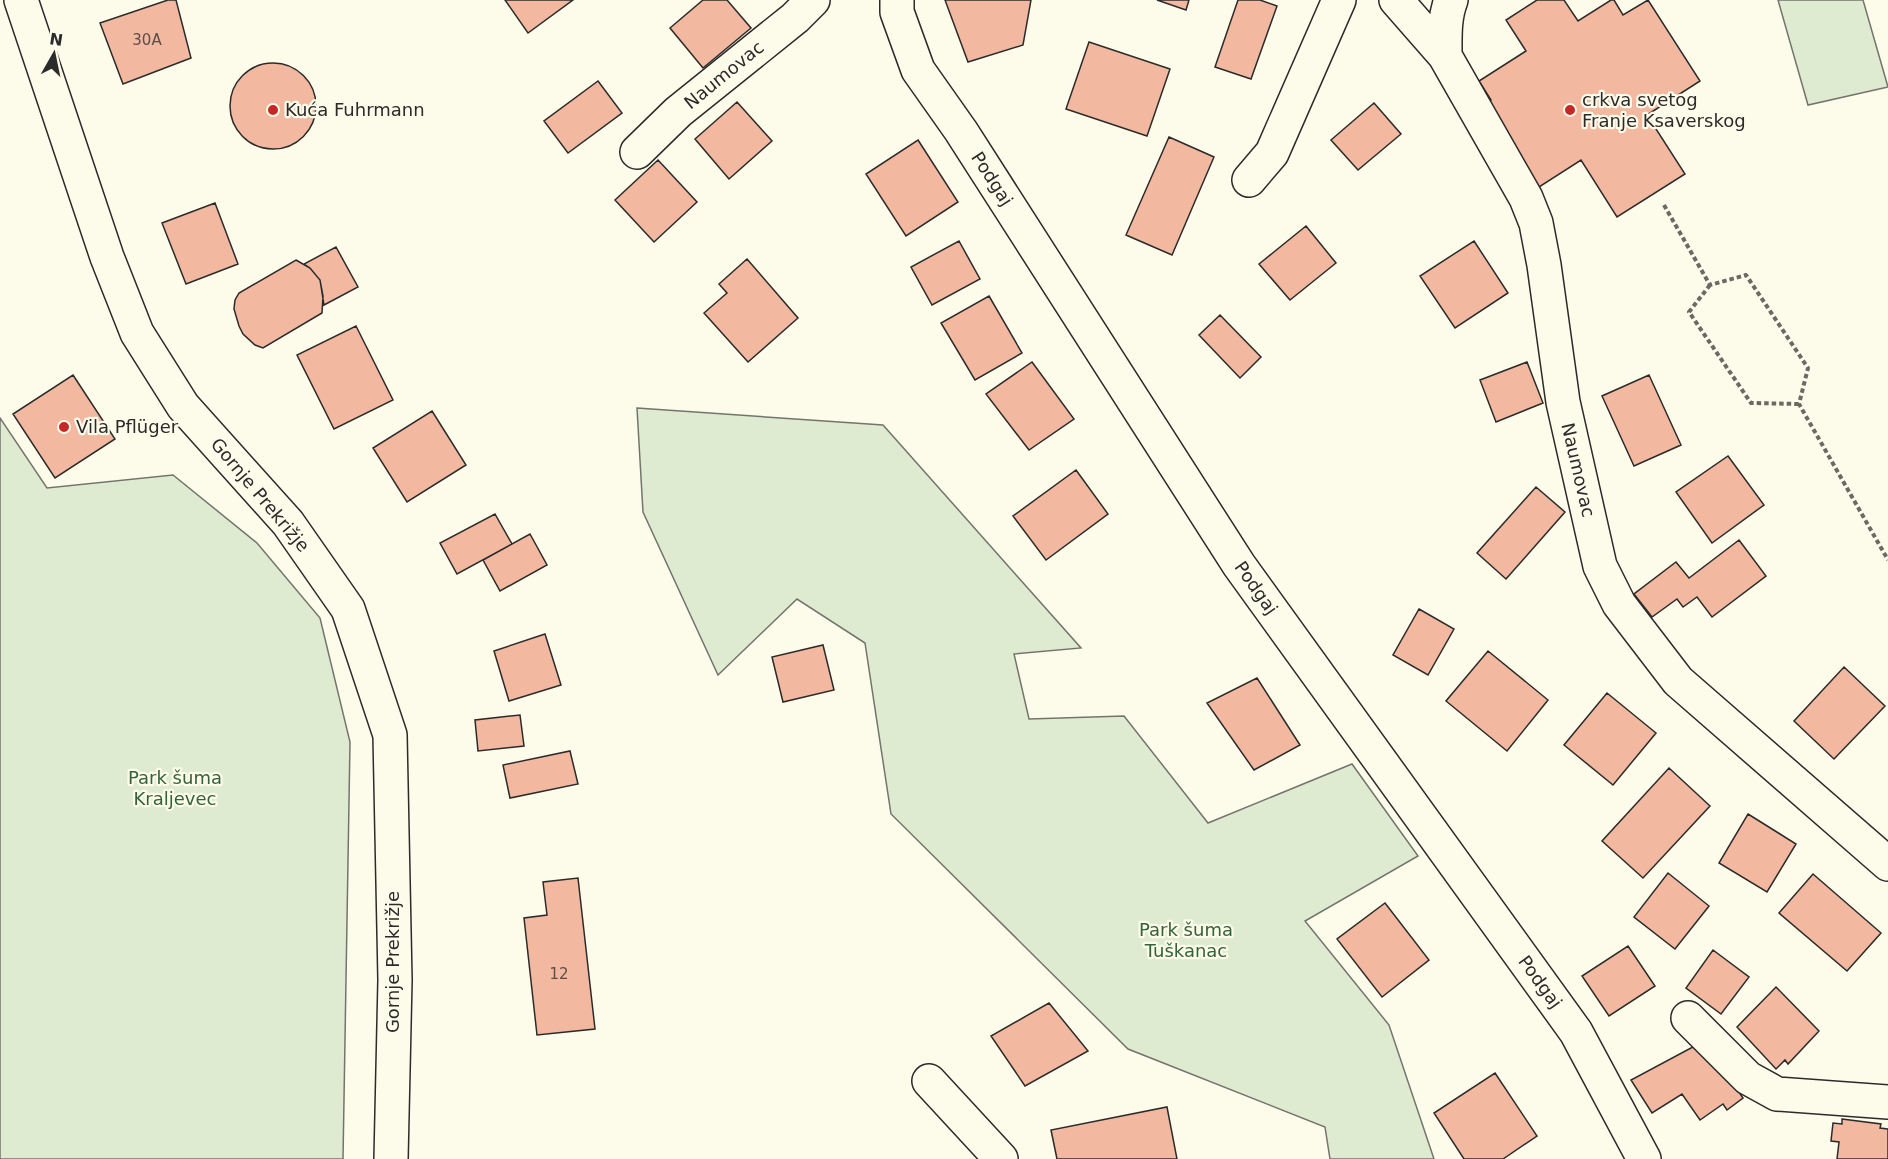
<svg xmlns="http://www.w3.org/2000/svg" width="1888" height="1159" font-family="'DejaVu Sans',sans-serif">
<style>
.green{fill:#deebd1;stroke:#74746e;stroke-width:1.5}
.building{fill:#f2b8a0;stroke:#2b2b2b;stroke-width:1.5}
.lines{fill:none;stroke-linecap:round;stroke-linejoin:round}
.minor-casing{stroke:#2b2b2b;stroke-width:36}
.path{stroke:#6a6964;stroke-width:4;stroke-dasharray:4.5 3;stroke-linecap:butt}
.minor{stroke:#fdfbea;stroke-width:33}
.poi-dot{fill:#c62828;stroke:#fdfbea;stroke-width:2}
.labels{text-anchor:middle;stroke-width:4.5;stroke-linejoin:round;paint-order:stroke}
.number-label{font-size:15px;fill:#5d4e48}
.street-label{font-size:18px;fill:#2b2b2b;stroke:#fdfbea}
.poi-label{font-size:18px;fill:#2b2b2b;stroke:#fdfbea;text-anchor:start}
.park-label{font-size:18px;fill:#34623c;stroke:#fdfbea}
</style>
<rect width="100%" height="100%" fill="#fdfbea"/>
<!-- green -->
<path class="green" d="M1778 0H1863L1888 87 1808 105Z
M637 408 883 425 1081 648 1014 654 1029 719 1124 716 1208 823 1352 764 1418 856 1305 921 1389 1025 1434 1159H1330L1325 1127 1128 1049 891 814 865 643 797 599 718 675 643 512Z
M0 418 47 488 173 475 257 543 320 618 350 742 343 1159H0Z"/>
<!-- building -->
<path class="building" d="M168 0H176L191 58 123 84 100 23Z
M505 0H573L528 33Z
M703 0H727L751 28 703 68 670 28Z
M945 0H1031L1023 45 968 62Z
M1157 0H1189L1186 10Z
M1238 0H1260L1277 6 1251 79 1215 67Z
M1537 0H1564L1578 21 1611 0H1614L1623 15 1648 0 1700 81 1647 115 1685 174 1617 217 1581 160 1536 189 1483 105 1491 100 1479 81 1526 51 1506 20Z
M1089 42 1170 69 1147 136 1066 109Z
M230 106a43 43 0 1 1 86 0a43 43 0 1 1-86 0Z
M598 81 622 113 568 153 544 121Z
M737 102 772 141 729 179 695 139Z
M1374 103 1401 134 1358 170 1331 140Z
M1169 137 1214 157 1172 255 1126 235Z
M918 140 958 202 906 236 866 174Z
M658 160 697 202 654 242 615 200Z
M215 203 238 264 186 284 162 223Z
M1306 226 1336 263 1290 300 1259 264Z
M959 241 980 279 932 305 911 267Z
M1474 241 1508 293 1455 328 1420 276Z
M336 247 358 287 324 305 320 280 310 268 304 264Z
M747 259 798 318 748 362 704 313 727 293 719 284Z
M296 260 310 268 320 280 323 296 322 313 263 348 255 345 243 334 239 326 234 309 235 300 239 293Z
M989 296 1022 353 975 380 941 323Z
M1220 315 1261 357 1240 378 1199 335Z
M356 326 393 400 334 429 297 355Z
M1032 362 1074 419 1029 450 986 394Z
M1527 362 1543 403 1496 422 1480 380Z
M73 375 115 439 55 478 13 414Z
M1649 375 1681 445 1634 466 1602 396Z
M432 411 466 465 407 502 373 448Z
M1728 456 1764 505 1712 543 1676 492Z
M1076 470 1108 514 1046 560 1013 516Z
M1536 487 1565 512 1506 579 1477 553Z
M495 514 512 544 457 574 440 543Z
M530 534 547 565 500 591 483 560Z
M1739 540 1766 576 1712 617 1697 597 1683 607 1677 599 1652 617 1634 594 1676 562 1689 578Z
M1419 609 1454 629 1428 675 1393 655Z
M545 634 561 685 509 701 494 651Z
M823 645 834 690 783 702 772 657Z
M1488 651 1548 700 1507 751 1446 701Z
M1844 667 1885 706 1834 759 1794 721Z
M1257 678 1300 745 1254 770 1207 703Z
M1607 693 1656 733 1613 785 1564 745Z
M520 715 524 746 478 751 475 720Z
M570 751 578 784 510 798 503 765Z
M1669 768 1710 806 1643 878 1602 841Z
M1748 814 1796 844 1767 892 1719 863Z
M1668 873 1709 906 1675 949 1634 917Z
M1813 874 1881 933 1847 971 1779 913Z
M578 878 595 1029 537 1035 524 918 547 915 543 882Z
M1385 903 1429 960 1382 997 1337 939Z
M1628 946 1655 986 1609 1016 1582 976Z
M1713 950 1749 977 1721 1014 1686 988Z
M1776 987 1819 1031 1788 1064 1785 1060 1776 1069 1737 1027Z
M1049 1003 1088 1051 1025 1086 991 1036Z
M1704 1041 1743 1098 1727 1110 1723 1104 1700 1120 1682 1094 1652 1113 1631 1080Z
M1495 1073 1537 1136 1503 1159H1464L1434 1113Z
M1167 1107 1177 1159H1057L1051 1130Z
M1842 1119 1881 1124 1880 1128 1888 1129V1159H1837L1839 1142 1831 1141 1833 1123 1842 1124Z"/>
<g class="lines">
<!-- minor casing -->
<g class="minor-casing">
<path id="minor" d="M21 0 107 257 137 333 183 406 288 523 348 609 390 735 395 980 391 1159
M897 0V12L918 70 961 131 1239 565 1576 1032 1644 1159
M1396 0 1445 56 1526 198 1536 223 1544 265 1563 402 1600 566 1619 604 1678 681 1888 864
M1445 56C1445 37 1444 18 1451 0
M637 152 678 112 795 18 813 0
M1249 180 1272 153 1339 0
M1688 1018 1748 1078 1777 1094 1888 1102
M929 1081 1001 1159"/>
</g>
<!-- path -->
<path class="path" d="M1664 205 1710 285 1746 275 1808 368 1799 404 1888 560
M1710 285 1689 312 1751 403 1799 404"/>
<!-- minor -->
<use href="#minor" class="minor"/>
</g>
<!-- markers -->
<g class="poi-dot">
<circle cx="273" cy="110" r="6"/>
<circle cx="1570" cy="110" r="6"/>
<circle cx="64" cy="427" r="6"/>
</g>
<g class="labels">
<!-- number labels -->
<g class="number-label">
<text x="147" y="45">30A</text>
<text x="559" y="979">12</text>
</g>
<!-- street labels -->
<g class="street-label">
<text transform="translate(724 75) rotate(-39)" y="6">Naumovac</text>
<text transform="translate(992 179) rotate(57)" y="6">Podgaj</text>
<text transform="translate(1578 470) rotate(77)" y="6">Naumovac</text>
<text transform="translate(260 495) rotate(50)" y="6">Gornje Prekrižje</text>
<text transform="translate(1256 588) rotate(55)" y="6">Podgaj</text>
<text transform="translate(393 962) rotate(-90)" y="6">Gornje Prekrižje</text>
<text transform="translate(1540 982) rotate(54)" y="6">Podgaj</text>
</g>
<!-- poi labels -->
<g class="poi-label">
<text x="1582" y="106">crkva svetog<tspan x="1582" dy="21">Franje Ksaverskog</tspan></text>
<text x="285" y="116">Kuća Fuhrmann</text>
<text x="76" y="433">Vila Pflüger</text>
</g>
<!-- park labels -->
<g class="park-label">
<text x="175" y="784">Park šuma<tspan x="175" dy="21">Kraljevec</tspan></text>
<text x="1186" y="936">Park šuma<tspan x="1186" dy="21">Tuškanac</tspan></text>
</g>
</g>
<!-- north arrow -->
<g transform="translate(54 54) rotate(9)" stroke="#fdfbea" stroke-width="4.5" paint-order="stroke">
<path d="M0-4.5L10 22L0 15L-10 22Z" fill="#2b2b2b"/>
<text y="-9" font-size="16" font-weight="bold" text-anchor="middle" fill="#2b2b2b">N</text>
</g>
</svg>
